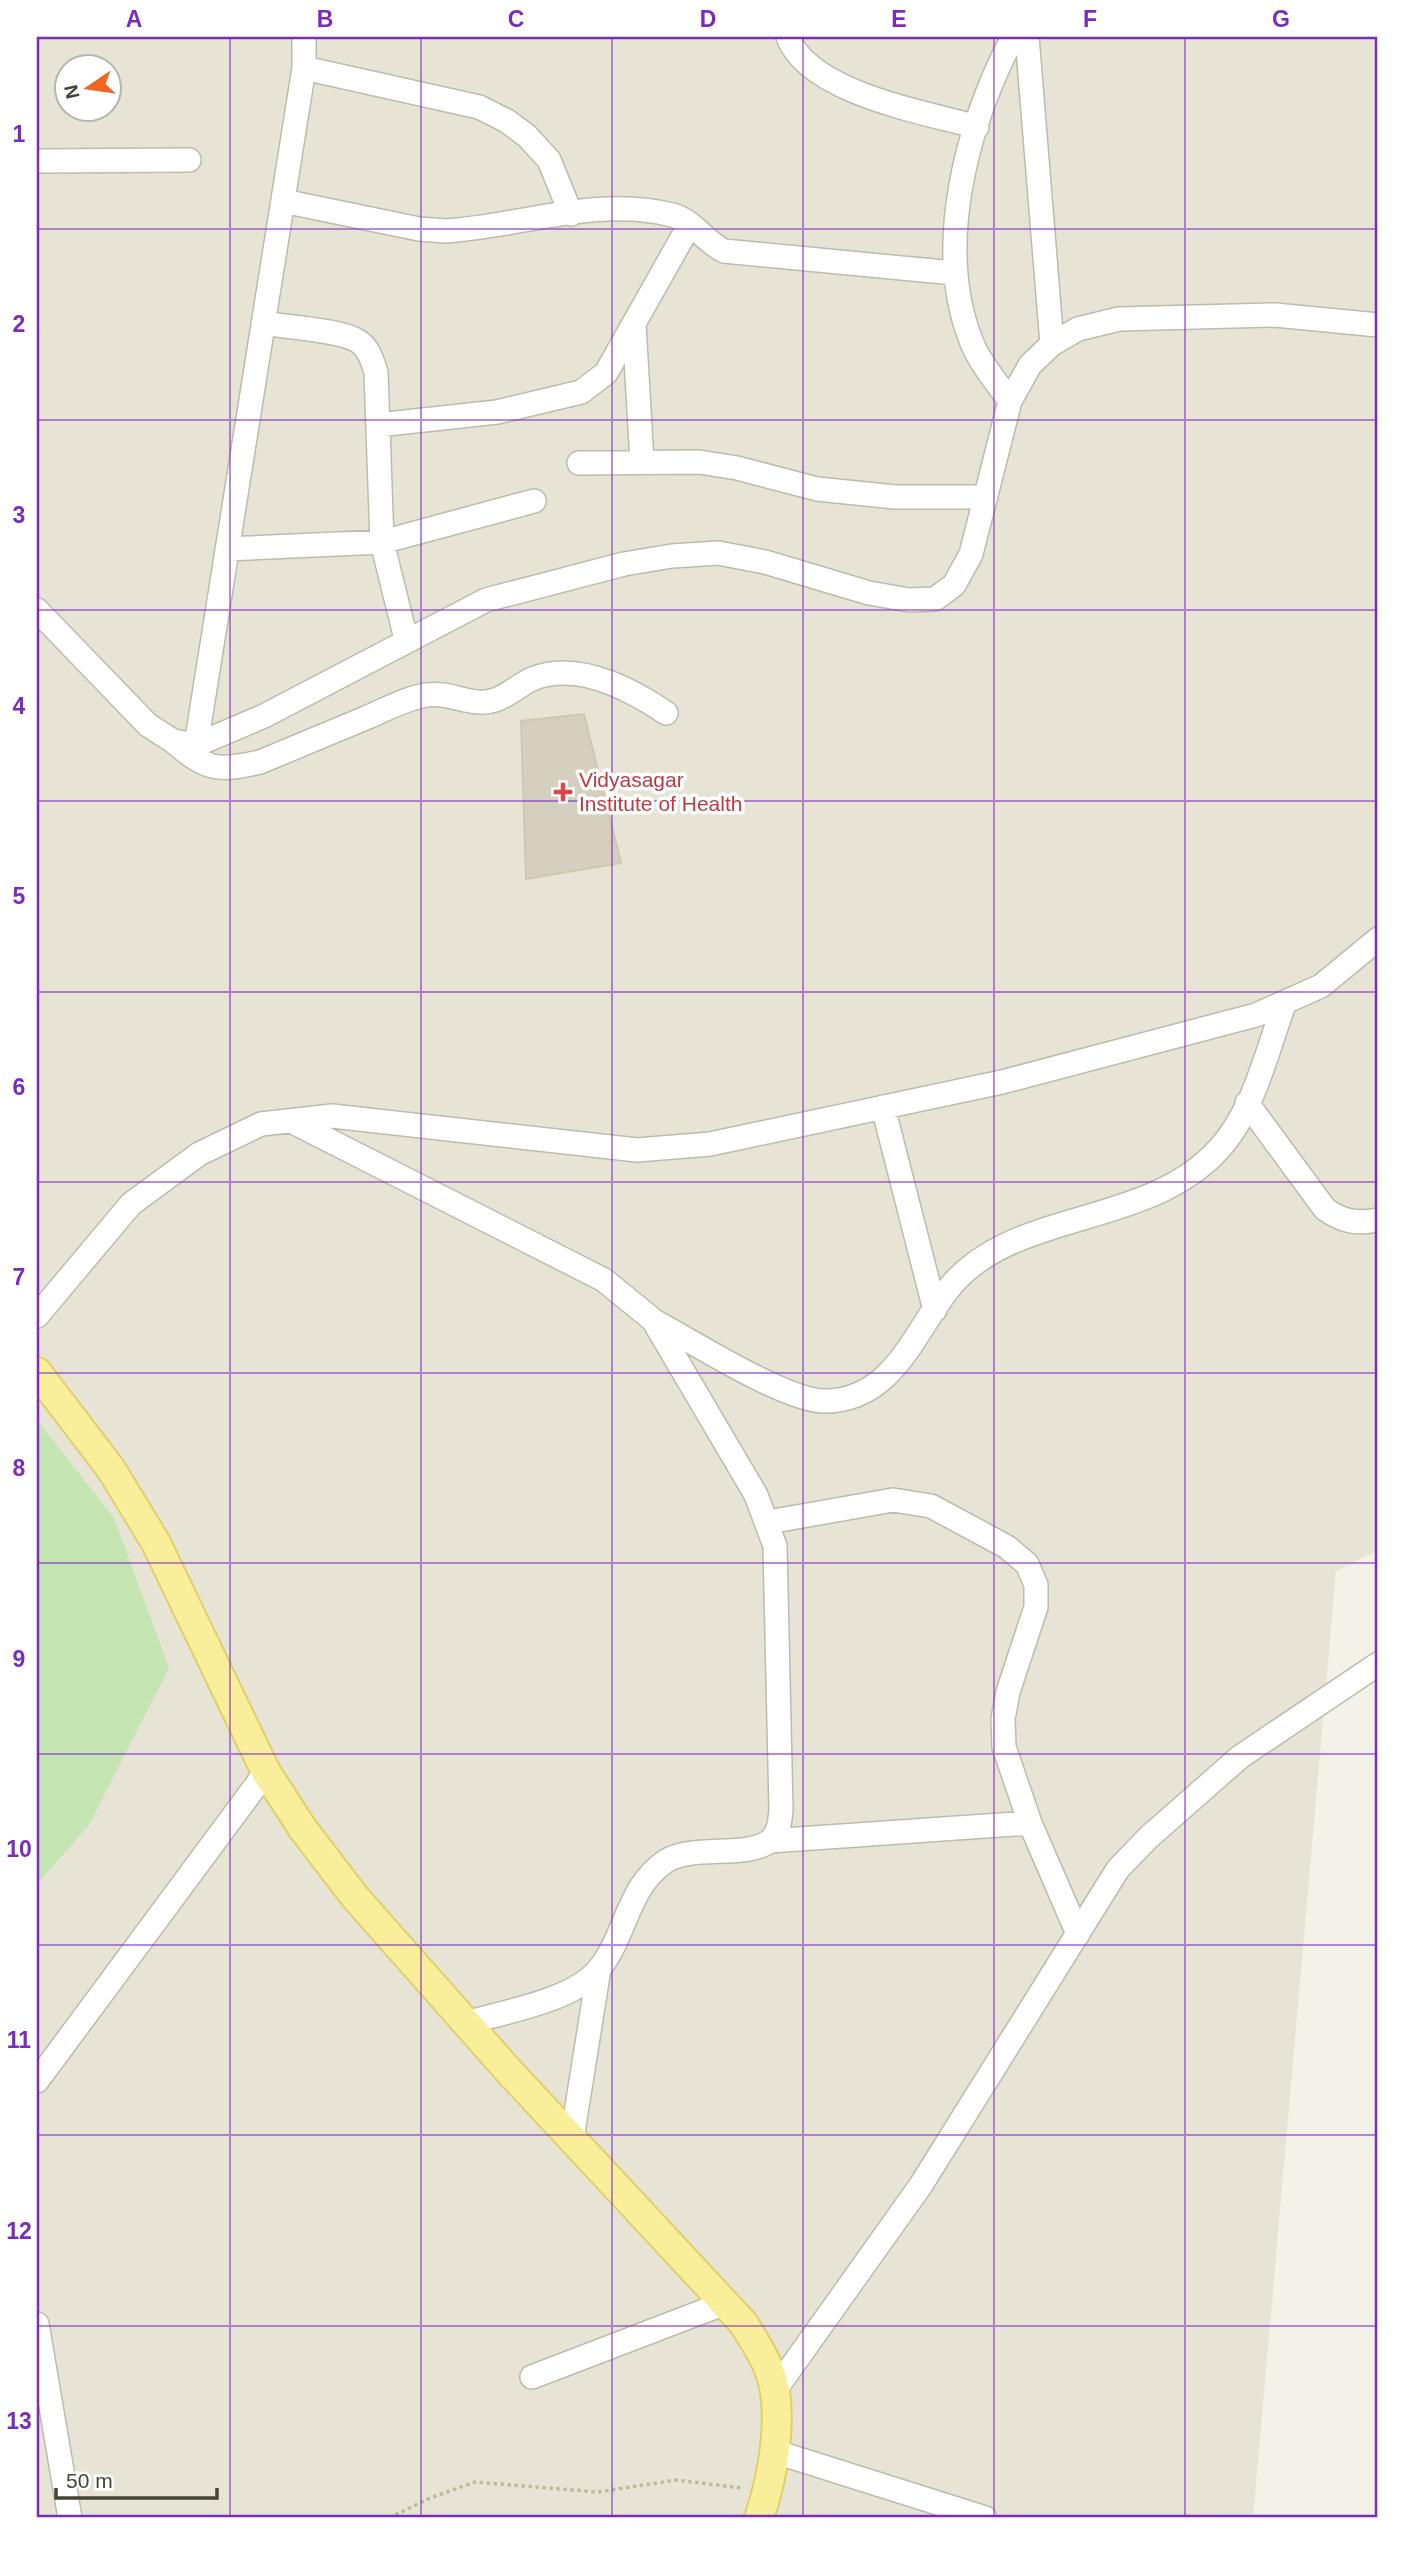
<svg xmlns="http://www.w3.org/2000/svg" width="1415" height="2555" font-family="Arial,sans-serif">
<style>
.residential{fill:#e7e4d6;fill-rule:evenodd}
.green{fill:#c5e5b2}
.building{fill:#d4cfbe;stroke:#cec8b1;stroke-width:2}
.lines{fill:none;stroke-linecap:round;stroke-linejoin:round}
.minor-casing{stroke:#bebbab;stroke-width:26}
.major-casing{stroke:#ded06b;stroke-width:32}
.path{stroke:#bfb99d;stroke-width:3.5;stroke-dasharray:3.5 3.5;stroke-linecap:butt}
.minor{stroke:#fff;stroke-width:23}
.major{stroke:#f9ef9a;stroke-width:28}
.grid{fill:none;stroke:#7b2cbf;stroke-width:2;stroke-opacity:0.55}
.health-dot{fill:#e0444e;stroke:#fff;stroke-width:2.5}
.labels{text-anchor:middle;stroke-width:7;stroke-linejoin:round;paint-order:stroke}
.health-label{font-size:21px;fill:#be3a42;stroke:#fff;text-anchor:start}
.neatline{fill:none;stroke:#7b2cbf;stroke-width:2.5}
.grid-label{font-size:23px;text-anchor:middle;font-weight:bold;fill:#7b2cbf}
</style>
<rect width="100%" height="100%" fill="#f3f2e8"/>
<!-- residential -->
<path class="residential" d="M37 37H1378V1550L1336 1571 1253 2518H37ZM66 66H108V108H66Z"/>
<!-- green -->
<path class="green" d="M37 1420 114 1518 169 1668 89 1825 37 1884Z"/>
<!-- building -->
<path class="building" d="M584 714 621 863 526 879 521 721Z"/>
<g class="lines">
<!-- minor casing -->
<g class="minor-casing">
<path id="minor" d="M788 37C809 93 924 112 977 127
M1027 37 1052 344
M304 68 479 107 507 121 527 136 549 160 571 214
M37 161 189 160
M283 201 419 229 446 231C521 226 598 196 672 215 693 220 705 242 724 251L954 273
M263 323C285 327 339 330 356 340 368 346 372 360 376 372L382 542 406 639
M634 324 642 462
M1010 401C997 383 980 363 972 343 933 247 967 125 1013 37
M378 425 497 412 581 392 606 373 690 224
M579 463 699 462 737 468 817 489 895 497H986
M227 549 382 542 534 501
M37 610 148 725 173 741 196 745 264 716 486 600 624 564 672 556 718 553 765 562 869 593 909 600 935 599 954 585 971 554 1010 401 1030 365 1052 344 1078 329 1119 319 1275 315 1378 325
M173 741C206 770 217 772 260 762 296 747 332 732 368 717 387 709 406 698 427 695 450 691 473 708 495 700 508 696 519 685 532 679 576 661 629 688 666 713
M196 745 304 68V37
M1247 1103 1325 1209C1343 1222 1357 1224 1378 1220
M883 1107 935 1310
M291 1121 604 1280 653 1320 756 1495 775 1546 781 1810C780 1821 779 1832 771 1840 749 1859 693 1844 666 1861 627 1887 627 1934 599 1969 575 2000 504 2012 466 2023
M37 1316 131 1204 199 1154 261 1124 332 1116 637 1150 710 1144 1002 1082 1256 1015 1321 986 1378 939
M656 1322C693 1342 783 1399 822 1401 890 1403 913 1336 946 1292 1008 1208 1145 1230 1218 1150 1254 1112 1267 1050 1285 1002
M768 1522 893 1500 931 1506 1007 1547 1027 1564 1036 1585V1607L1008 1692 1003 1719 1004 1747 1030 1823 1078 1934
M770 1841 1030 1823
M37 2081 266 1772
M572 2138 599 1969
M37 2324 70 2518
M532 2377 725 2303
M773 2393 921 2185 1118 1869 1149 1837 1240 1757 1378 1664
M773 2451 985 2518"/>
</g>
<!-- major casing -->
<g class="major-casing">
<path id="major" d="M37 1372 111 1469 156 1543 266 1772 303 1829 355 1897 507 2069 744 2324C752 2338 762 2352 768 2367 786 2408 773 2477 759 2518"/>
</g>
<!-- path -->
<path class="path" d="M389 2518 430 2498 475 2482 598 2492 676 2480 742 2488"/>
<!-- minor -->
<use href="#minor" class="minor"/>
<!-- major -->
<use href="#major" class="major"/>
</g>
<!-- grid -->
<path class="grid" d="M230 37V2518M421 37V2518M612 37V2518M803 37V2518M994 37V2518M1185 37V2518M37 229H1378M37 420H1378M37 610H1378M37 801H1378M37 992H1378M37 1182H1378M37 1373H1378M37 1563H1378M37 1754H1378M37 1945H1378M37 2135H1378M37 2326H1378"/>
<!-- markers -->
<path class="health-dot" d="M559.5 781.5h7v7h7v7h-7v7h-7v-7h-7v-7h7z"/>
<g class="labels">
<!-- health labels -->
<g class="health-label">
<text x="579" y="787">Vidyasagar<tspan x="579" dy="24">Institute of Health</tspan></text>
</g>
</g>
<!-- border -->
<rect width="1415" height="2555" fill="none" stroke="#ffffff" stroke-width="77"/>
<!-- north arrow -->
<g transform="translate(88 88) rotate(257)"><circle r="33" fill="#ffffff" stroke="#b5b4af" stroke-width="2"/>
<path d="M0-5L12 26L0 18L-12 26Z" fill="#ef6622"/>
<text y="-10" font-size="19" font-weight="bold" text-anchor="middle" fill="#464337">N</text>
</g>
<!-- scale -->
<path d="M56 2488v10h161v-10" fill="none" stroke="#464337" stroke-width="3.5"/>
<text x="66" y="2488" font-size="21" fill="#464337" stroke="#ffffff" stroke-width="5" paint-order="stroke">50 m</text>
<rect x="38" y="38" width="1338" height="2478" class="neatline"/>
<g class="grid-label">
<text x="134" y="27">A</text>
<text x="325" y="27">B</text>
<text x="516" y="27">C</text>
<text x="708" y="27">D</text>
<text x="899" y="27">E</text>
<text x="1090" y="27">F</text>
<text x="1281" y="27">G</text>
<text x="19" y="142">1</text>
<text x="19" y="332">2</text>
<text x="19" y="523">3</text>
<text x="19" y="714">4</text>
<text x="19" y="904">5</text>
<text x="19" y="1095">6</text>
<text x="19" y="1285">7</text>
<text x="19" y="1476">8</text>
<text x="19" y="1667">9</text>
<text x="19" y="1857">10</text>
<text x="19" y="2048">11</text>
<text x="19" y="2239">12</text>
<text x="19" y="2429">13</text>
</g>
</svg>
